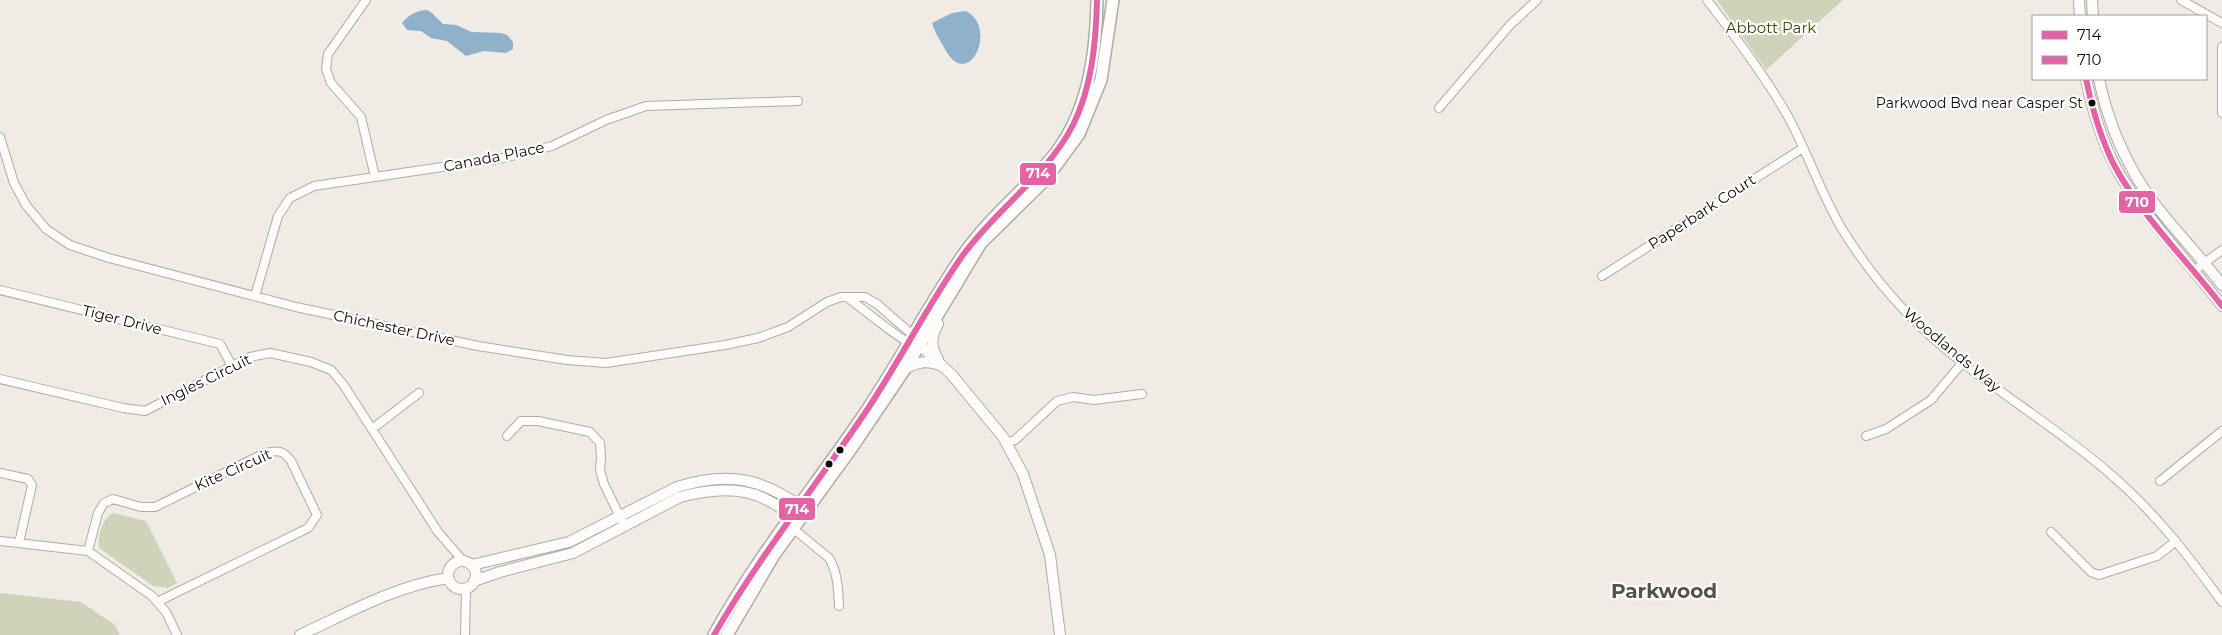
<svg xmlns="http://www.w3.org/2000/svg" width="2222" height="635" font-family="Montserrat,sans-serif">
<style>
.green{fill:#cfd3ba}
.water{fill:#8fb1ca}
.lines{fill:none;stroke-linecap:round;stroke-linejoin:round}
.minor-casing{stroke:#afaca6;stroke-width:10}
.tertiary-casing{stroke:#afaca6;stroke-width:12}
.secondary-casing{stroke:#afaca6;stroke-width:14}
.minor{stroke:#fdfcfb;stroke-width:8}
.tertiary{stroke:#fdfcfb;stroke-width:10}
.secondary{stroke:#fdfcfb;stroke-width:11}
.bus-1-casing{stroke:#fff;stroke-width:10}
.bus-2-casing{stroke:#fff;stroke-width:10}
.bus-1{stroke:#e463a4;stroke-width:6}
.bus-2{stroke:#e463a4;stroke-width:6}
.bus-dot{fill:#0e0b07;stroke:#fff;stroke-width:2}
.labels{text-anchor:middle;stroke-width:4.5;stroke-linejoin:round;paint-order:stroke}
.bus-label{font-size:14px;fill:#0e0b07;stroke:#fff;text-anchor:end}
.park-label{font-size:15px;fill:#3b4905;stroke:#fff}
.street-label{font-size:15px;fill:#0e0b07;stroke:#fff}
.district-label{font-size:20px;font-weight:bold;fill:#585147;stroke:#fff}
.line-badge{stroke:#fff;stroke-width:2}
.badge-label{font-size:14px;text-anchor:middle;font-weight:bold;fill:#fff}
</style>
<rect width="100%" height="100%" fill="#f0ebe4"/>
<!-- green -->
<path class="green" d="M1717 0H1843L1766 70Z
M113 513 146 521 177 583 168 588 153 586 99 548C97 537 103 517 113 513Z
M0 593 81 602 115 625 120 635H0Z"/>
<!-- water -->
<path class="water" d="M427 10 432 13 443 24 456 25 472 32 501 33 507 35 513 42V49L506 53 484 51 466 56 447 41 431 38 421 31 407 30 402 23C408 15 418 10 427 10Z
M966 11C998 27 970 91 946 51 941 42 935 33 932 23L952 13Z"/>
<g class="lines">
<!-- minor casing -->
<g class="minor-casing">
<path id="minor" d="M366 0 328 54 326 69 331 83 361 117 375 177
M1707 0C1735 36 1763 73 1786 113 1807 150 1820 192 1842 229 1860 258 1882 287 1906 312 1965 374 2043 416 2108 472 2153 510 2188 555 2222 602
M2181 0 2222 23
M1439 108 1510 25 1537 0
M2222 113V47
M0 137 14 183 26 205 46 229 70 245 109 258 296 307 478 346 567 360 606 363 725 345 758 338 788 327 827 302 841 297H865L877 304 915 337
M2195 270 2222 250
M1602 276 1803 148
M0 290 220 344 232 366
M255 296 278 216 290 198 314 186 503 158 552 146 606 120 646 106 798 101
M847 297C858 305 904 343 912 344
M0 379 123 408 145 411 250 357 270 353 311 362 331 370 343 384 438 532 464 562
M372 429 419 393
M507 436 521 421H538L590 432 600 443 601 457 600 470 604 484 622 521
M1866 436 1886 429 1931 400 1963 362
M1006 443 1015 440 1057 401 1073 397 1094 400 1142 394
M0 473 28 479 32 485 19 543
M2160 481 2222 431
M790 526 829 558C838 573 838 589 839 606
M2051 532 2091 572 2099 575 2157 556 2176 541
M0 541 88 551 152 596 166 612 177 635
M88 551 98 513 104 503 113 499 141 507H155L265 453C278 450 283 450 291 461L317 515 308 528 157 602
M465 635 466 588"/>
</g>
<!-- tertiary casing -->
<g class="tertiary-casing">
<path id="tertiary" d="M2079 0 2080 16
M2092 0 2093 16
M2086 79C2094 116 2105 154 2127 186 2155 228 2191 265 2222 306
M2099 79C2106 113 2118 145 2136 176 2158 214 2195 249 2222 285
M938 324C931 337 930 346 938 359
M919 344 952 375 1003 437 1023 474 1050 555 1060 635
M905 369C917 362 926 360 940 365
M448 575a14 14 0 1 1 28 0a14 14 0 1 1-28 0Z
M472 565 569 542 677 487C730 471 762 478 806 510
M474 581 500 572 573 553 680 497C706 490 740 486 765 499 777 504 788 513 798 520
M300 635C348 613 395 586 448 578"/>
</g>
<!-- secondary casing -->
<g class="secondary-casing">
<path id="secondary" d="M714 635C757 556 815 487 865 413 900 361 928 306 963 255 988 219 1021 193 1050 160 1088 116 1096 56 1097 0
M727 635 774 555 851 449 905 369 981 243 1046 179 1079 134 1101 80 1113 0"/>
</g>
<!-- minor -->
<use href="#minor" class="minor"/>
<!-- tertiary -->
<use href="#tertiary" class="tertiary"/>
<!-- secondary -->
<use href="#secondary" class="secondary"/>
<!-- bus-1 casing -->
<g class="bus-1-casing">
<path id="bus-1" d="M714 635C759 557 815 487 865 413 900 361 927 306 963 255 996 209 1047 176 1073 125 1092 87 1096 42 1097 0"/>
</g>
<!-- bus-2 casing -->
<g class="bus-2-casing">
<path id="bus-2" d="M2086 79C2092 108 2100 136 2113 163 2141 216 2186 259 2222 306"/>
</g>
<!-- bus-1 -->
<use href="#bus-1" class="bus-1"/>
<!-- bus-2 -->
<use href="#bus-2" class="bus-2"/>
</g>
<!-- markers -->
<g class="bus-dot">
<circle cx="2092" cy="103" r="4.5"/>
<circle cx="840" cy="450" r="4.5"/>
<circle cx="829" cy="464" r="4.5"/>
</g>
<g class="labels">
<!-- bus labels -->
<g class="bus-label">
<text x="2083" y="108">Parkwood Bvd near Casper St</text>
</g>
<!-- park labels -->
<g class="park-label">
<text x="1771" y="33">Abbott Park</text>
</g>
<!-- street labels -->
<g class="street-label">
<text transform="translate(494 157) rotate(-11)" y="5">Canada Place</text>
<text transform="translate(1702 212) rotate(-33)" y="5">Paperbark Court</text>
<text transform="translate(122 320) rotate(14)" y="5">Tiger Drive</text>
<text transform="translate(394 328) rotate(12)" y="5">Chichester Drive</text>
<text transform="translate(1952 350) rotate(40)" y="5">Woodlands Way</text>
<text transform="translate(206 380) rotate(-26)" y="5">Ingles Circuit</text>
<text transform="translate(233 470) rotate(-24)" y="5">Kite Circuit</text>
</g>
<!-- district labels -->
<g class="district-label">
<text x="1664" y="598">Parkwood</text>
</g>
</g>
<g class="line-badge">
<rect x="1019" y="162" width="38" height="24" rx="5" fill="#e463a4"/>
<rect x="2118" y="190" width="38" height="24" rx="5" fill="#e463a4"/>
<rect x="778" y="497" width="38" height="24" rx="5" fill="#e463a4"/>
</g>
<g class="badge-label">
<text x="1038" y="178">714</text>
<text x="2137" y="207">710</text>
<text x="797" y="514">714</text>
</g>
<!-- legend -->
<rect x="2032" y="15" width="175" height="65" fill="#ffffff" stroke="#9f9d9c"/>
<rect x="2042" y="31" width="25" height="8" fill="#e463a4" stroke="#9f9d9c"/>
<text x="2077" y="40" font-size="15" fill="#0e0b07">714</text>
<rect x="2042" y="56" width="25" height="8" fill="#e463a4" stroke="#9f9d9c"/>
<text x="2077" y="65" font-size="15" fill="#0e0b07">710</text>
</svg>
